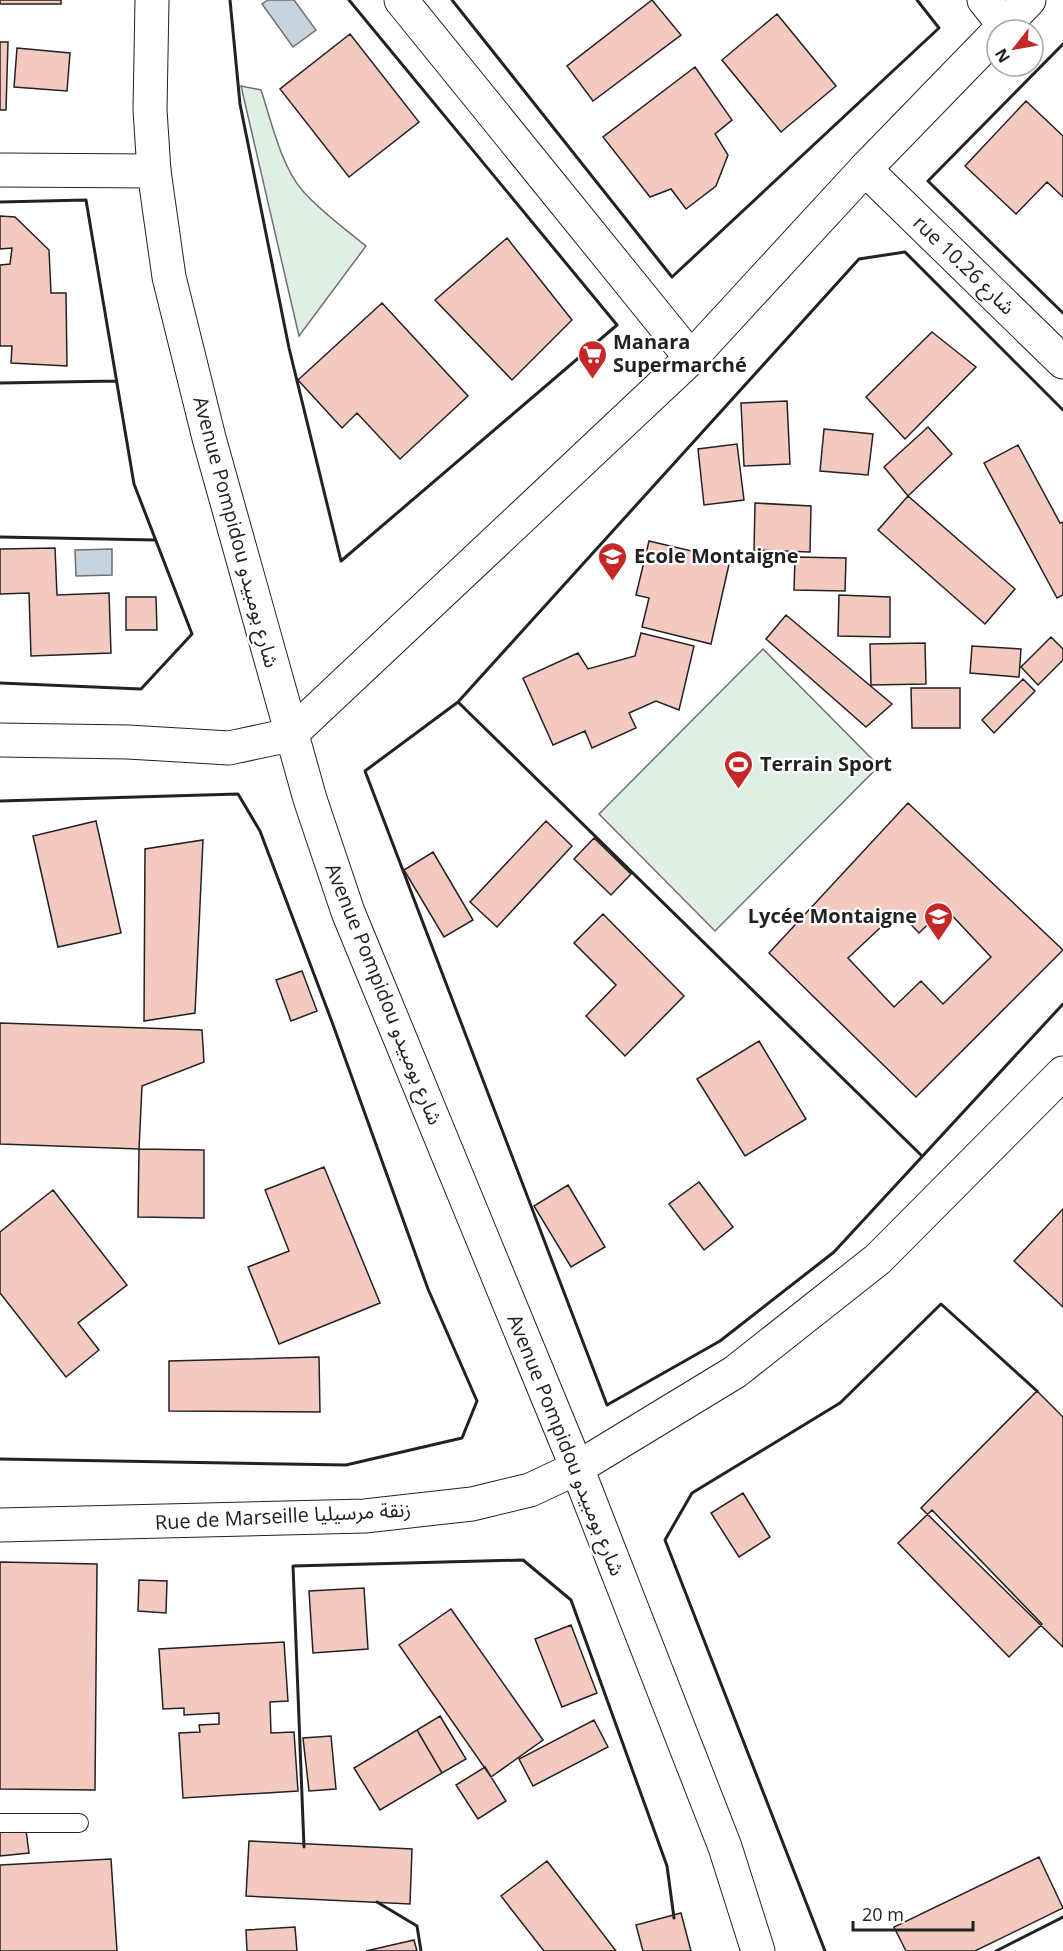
<svg xmlns="http://www.w3.org/2000/svg" width="1063" height="1951" font-family="'Open Sans','Noto Sans Arabic',sans-serif">
  <rect width="100%" height="100%" fill="#fff"/>
  <path fill="#e0efe3" stroke="#6f6f6f" stroke-width="1.5" d="M241 86 261 90C271 120 281 166 302 190 320 211 344 228 366 246L299 336Z
    M763 649 879 766 715 931 599 814Z"/>
  <path fill="#c7d3dd" stroke="#6f6f6f" stroke-width="1.5" d="M268 0H294L316 30 293 47 262 4Z
    M112 549V575L76 576 75 550Z"/>
  <path fill="#f3c9c0" stroke="#222" stroke-width="1.5" fill-rule="evenodd" d="M0 0H61V4H0Z
    M652 0 681 35 593 101 567 66Z
    M777 14 836 86 781 132 722 60Z
    M350 34 419 122 349 177 280 89Z
    M0 42H8L6 110H0Z
    M17 48 70 53 67 91 14 87Z
    M695 67 732 120 715 134 728 155 716 186 686 209 671 189 650 197 603 137Z
    M1026 101 1063 136V197L1047 182 1016 214 965 166Z
    M0 216 15 217 49 250 51 293H66L67 366 11 363 12 346H0V265L10 264 12 248 0 249Z
    M507 238 572 320 512 380 435 300Z
    M382 303 468 396 400 459 357 413 342 428 298 380Z
    M932 332 976 367 905 439 866 397Z
    M787 401 790 464 744 466 741 403Z
    M928 427 952 454 908 496 884 467Z
    M824 429 873 434 868 475 820 471Z
    M737 444 744 500 704 505 698 449Z
    M1018 445 1060 523 1063 522V595L1057 598 984 463Z
    M908 496 1015 589 985 624 878 530Z
    M755 503 811 506 810 552 754 550Z
    M649 541 730 560 711 644 642 627 649 598 636 595Z
    M55 548 57 595 109 593 111 653 31 656 29 593 0 594V549Z
    M795 557 846 558 845 591 794 590Z
    M839 595 890 597V637L838 636Z
    M126 597H156L157 630H126Z
    M786 615 892 704 866 727 766 639Z
    M641 633 694 646 679 710 656 701 629 713 636 728 592 748 585 731 553 745 523 678 578 653 588 669 635 656Z
    M1051 637 1063 649V660L1038 685 1021 667Z
    M925 643 926 684 871 685 870 644Z
    M972 646 1021 649 1019 677 970 673Z
    M1023 679 1035 691 994 733 982 720Z
    M911 688H960V728H912Z
    M908 803 1063 950 916 1097 769 953ZM945 908 991 957 943 1004 921 981 894 1007 848 958 898 911 919 933Z
    M96 821 121 933 58 947 33 836Z
    M546 821 572 846 497 927 470 902Z
    M594 838 631 874 611 895 574 859Z
    M203 840 195 1013 144 1021 145 849Z
    M433 852 473 920 444 937 404 870Z
    M603 914 684 996 625 1056 586 1016 616 985 574 943Z
    M302 971 317 1011 291 1021 276 980Z
    M0 1023 202 1030 204 1062 142 1086 139 1149 0 1144Z
    M759 1041 806 1119 745 1156 697 1079Z
    M139 1149 204 1150V1218L138 1217Z
    M324 1167 380 1303 279 1344 248 1267 289 1251 265 1190Z
    M699 1182 733 1227 704 1250 669 1204Z
    M568 1185 605 1247 571 1267 534 1206Z
    M53 1190 127 1285 78 1323 99 1350 66 1377 0 1293V1232Z
    M1063 1209V1307L1014 1261Z
    M319 1357 320 1412 169 1411V1361Z
    M1037 1391 1063 1417V1647L921 1508Z
    M743 1493 770 1537 739 1557 711 1513Z
    M932 1510 1042 1624 1009 1657 898 1543Z
    M0 1562 97 1564 95 1790 0 1789Z
    M139 1580 167 1581 166 1613 138 1611Z
    M364 1588 368 1649 313 1653 309 1591Z
    M451 1609 543 1740 491 1777 399 1645Z
    M571 1625 597 1693 562 1707 535 1639Z
    M284 1642 288 1701 270 1702 271 1733 294 1732 298 1791 183 1798 179 1733 200 1732 199 1725 219 1724V1713L184 1715V1708L163 1709 159 1649Z
    M440 1716 466 1759 442 1773 417 1730Z
    M594 1720 608 1747 533 1786 519 1759Z
    M417 1730 442 1773 380 1810 354 1768Z
    M331 1736 336 1789 309 1791 303 1738Z
    M485 1767 506 1801 478 1819 456 1785Z
    M26 1830 29 1853 0 1856V1832Z
    M249 1841 412 1849 410 1904 246 1896Z
    M1039 1857 1063 1908 975 1951H906L894 1927Z
    M111 1859 117 1951H0V1865Z
    M547 1861 616 1951H544L501 1896Z
    M681 1913 691 1951H643L636 1925Z
    M295 1927 297 1951H247L246 1930Z
    M414 1940 417 1951H366Z"/>
  <g fill="none" stroke-linecap="round" stroke-linejoin="round">
    <defs>
      <path id="lane" d="M0 1823H79"/>
      <path id="street" d="M401 0 691 358
        M984 0 1005 26
        M865 169 1063 362
        M0 170 154 171"/>
      <path id="secondary" d="M152 0 150 110 154 171 169 277 209 438 310 799 348 912 577 1468 725 1847 758 1951
        M1000 30 1029 0
        M0 740 128 742 229 748 290 735 691 358 865 169 997 33
        M0 1525 365 1516 472 1504 530 1490 577 1468 735 1372 878 1259 1063 1073"/>
    </defs>
    <use href="#lane" stroke="#222" stroke-width="20"/>
    <use href="#street" stroke="#222" stroke-width="35"/>
    <use href="#secondary" stroke="#222" stroke-width="35"/>
    <use href="#lane" stroke="#fff" stroke-width="18"/>
    <use href="#street" stroke="#fff" stroke-width="33"/>
    <use href="#secondary" stroke="#fff" stroke-width="33"/>
    <path stroke="#222" stroke-width="3" d="M230 0 240 104 289 348 341 561 617 325 349 0
      M452 0 672 277 939 28 917 0
      M1063 44 928 181 1063 313
      M0 202 86 200 134 484 192 634 141 689 0 683
      M0 383 116 381
      M0 537 155 540
      M458 702 365 771 607 1405 720 1341 834 1252 1063 1004
      M0 801 238 794 260 831 332 1022 428 1289 477 1401 462 1438 346 1465 0 1459
      M921 1155 458 702 859 259 905 252 1063 410
      M304 1847 293 1566 523 1560 571 1600 667 1866 674 1918
      M377 1902 417 1926 421 1951
      M825 1951 665 1540 692 1493 840 1403 941 1304 1037 1391
      M996 1951 1063 1917"/>
  </g>
  <defs>
    <symbol id="supermarket-pin" viewBox="-11 -11 22 30"><path d="M0 17L-7.5 6A9.5 9.5 0 1 1 7.5 6Z" fill="#c62828" stroke="#fff"/><path d="M-6-5.5h2.5l.6 2H6L4.5 2H-2.5L-4.4-4H-6ZM-1.5 3.2a1.3 1.3 0 1 0 .1 0ZM3 3.2a1.3 1.3 0 1 0 .1 0Z" fill="#fff"/></symbol>
    <symbol id="school-pin" viewBox="-11 -11 22 30"><path d="M0 17L-7.5 6A9.5 9.5 0 1 1 7.5 6Z" fill="#c62828" stroke="#fff"/><path d="M0-5L7-2L0 1L-7-2ZM-4 1L0 2.5L4 1V4Q0 6-4 4Z" fill="#fff"/></symbol>
    <symbol id="stadium-pin" viewBox="-11 -11 22 30"><path d="M0 17L-7.5 6A9.5 9.5 0 1 1 7.5 6Z" fill="#c62828" stroke="#fff"/><path d="M0-5a6.5 5 0 1 0 0 10a6.5 5 0 1 0 0-10ZM-3.5-1.8h7v3.6h-7Z" fill="#fff"/></symbol>
  </defs>
  <g fill-rule="evenodd">
    <use href="#supermarket-pin" x="576" y="338" width="33" height="45"/>
    <use href="#school-pin" x="596" y="540" width="33" height="45"/>
    <use href="#stadium-pin" x="722" y="748" width="33" height="45"/>
    <use href="#school-pin" x="922" y="900" width="33" height="45"/>
  </g>
  <g text-anchor="middle" stroke-width="4.5" stroke-linejoin="round" paint-order="stroke">
    <g font-size="20" fill="#222" stroke="#fff">
      <text transform="translate(964 265) rotate(44)" y="7">rue 10.26 شارع</text>
      <text transform="translate(236 532) rotate(75)" y="7">Avenue Pompidou شارع بومبيدو</text>
      <text transform="translate(384 994) rotate(68)" y="7">Avenue Pompidou شارع بومبيدو</text>
      <text transform="translate(566 1445) rotate(68)" y="7">Avenue Pompidou شارع بومبيدو</text>
      <text transform="translate(283 1516) rotate(-3)" y="7">Rue de Marseille زنقة مرسيليا</text>
    </g>
    <g font-size="20" font-weight="bold" fill="#222" stroke="#fff" text-anchor="start">
      <text x="613" y="349">Manara<tspan x="613" dy="23">Supermarché</tspan></text>
      <text x="634" y="563">Ecole Montaigne</text>
      <text x="760" y="771">Terrain Sport</text>
      <text x="917" y="923" text-anchor="end">Lycée Montaigne</text>
    </g>
  </g>
  <g transform="translate(1015 48) rotate(239)"><circle r="28" fill="#ffffff" stroke="#a7a7a7" stroke-width="1.5"/>
  <path d="M0-4.5L10 22L0 15L-10 22Z" fill="#c62828"/>
  <text y="-9" font-size="16" font-weight="bold" text-anchor="middle" fill="#222222">N</text>
  </g>
  <path d="M853 1921v9h120v-9" fill="none" stroke="#222222" stroke-width="3"/>
  <text x="862" y="1921" font-size="18" fill="#222222" stroke="#ffffff" stroke-width="4.5" paint-order="stroke">20 m</text>
</svg>
